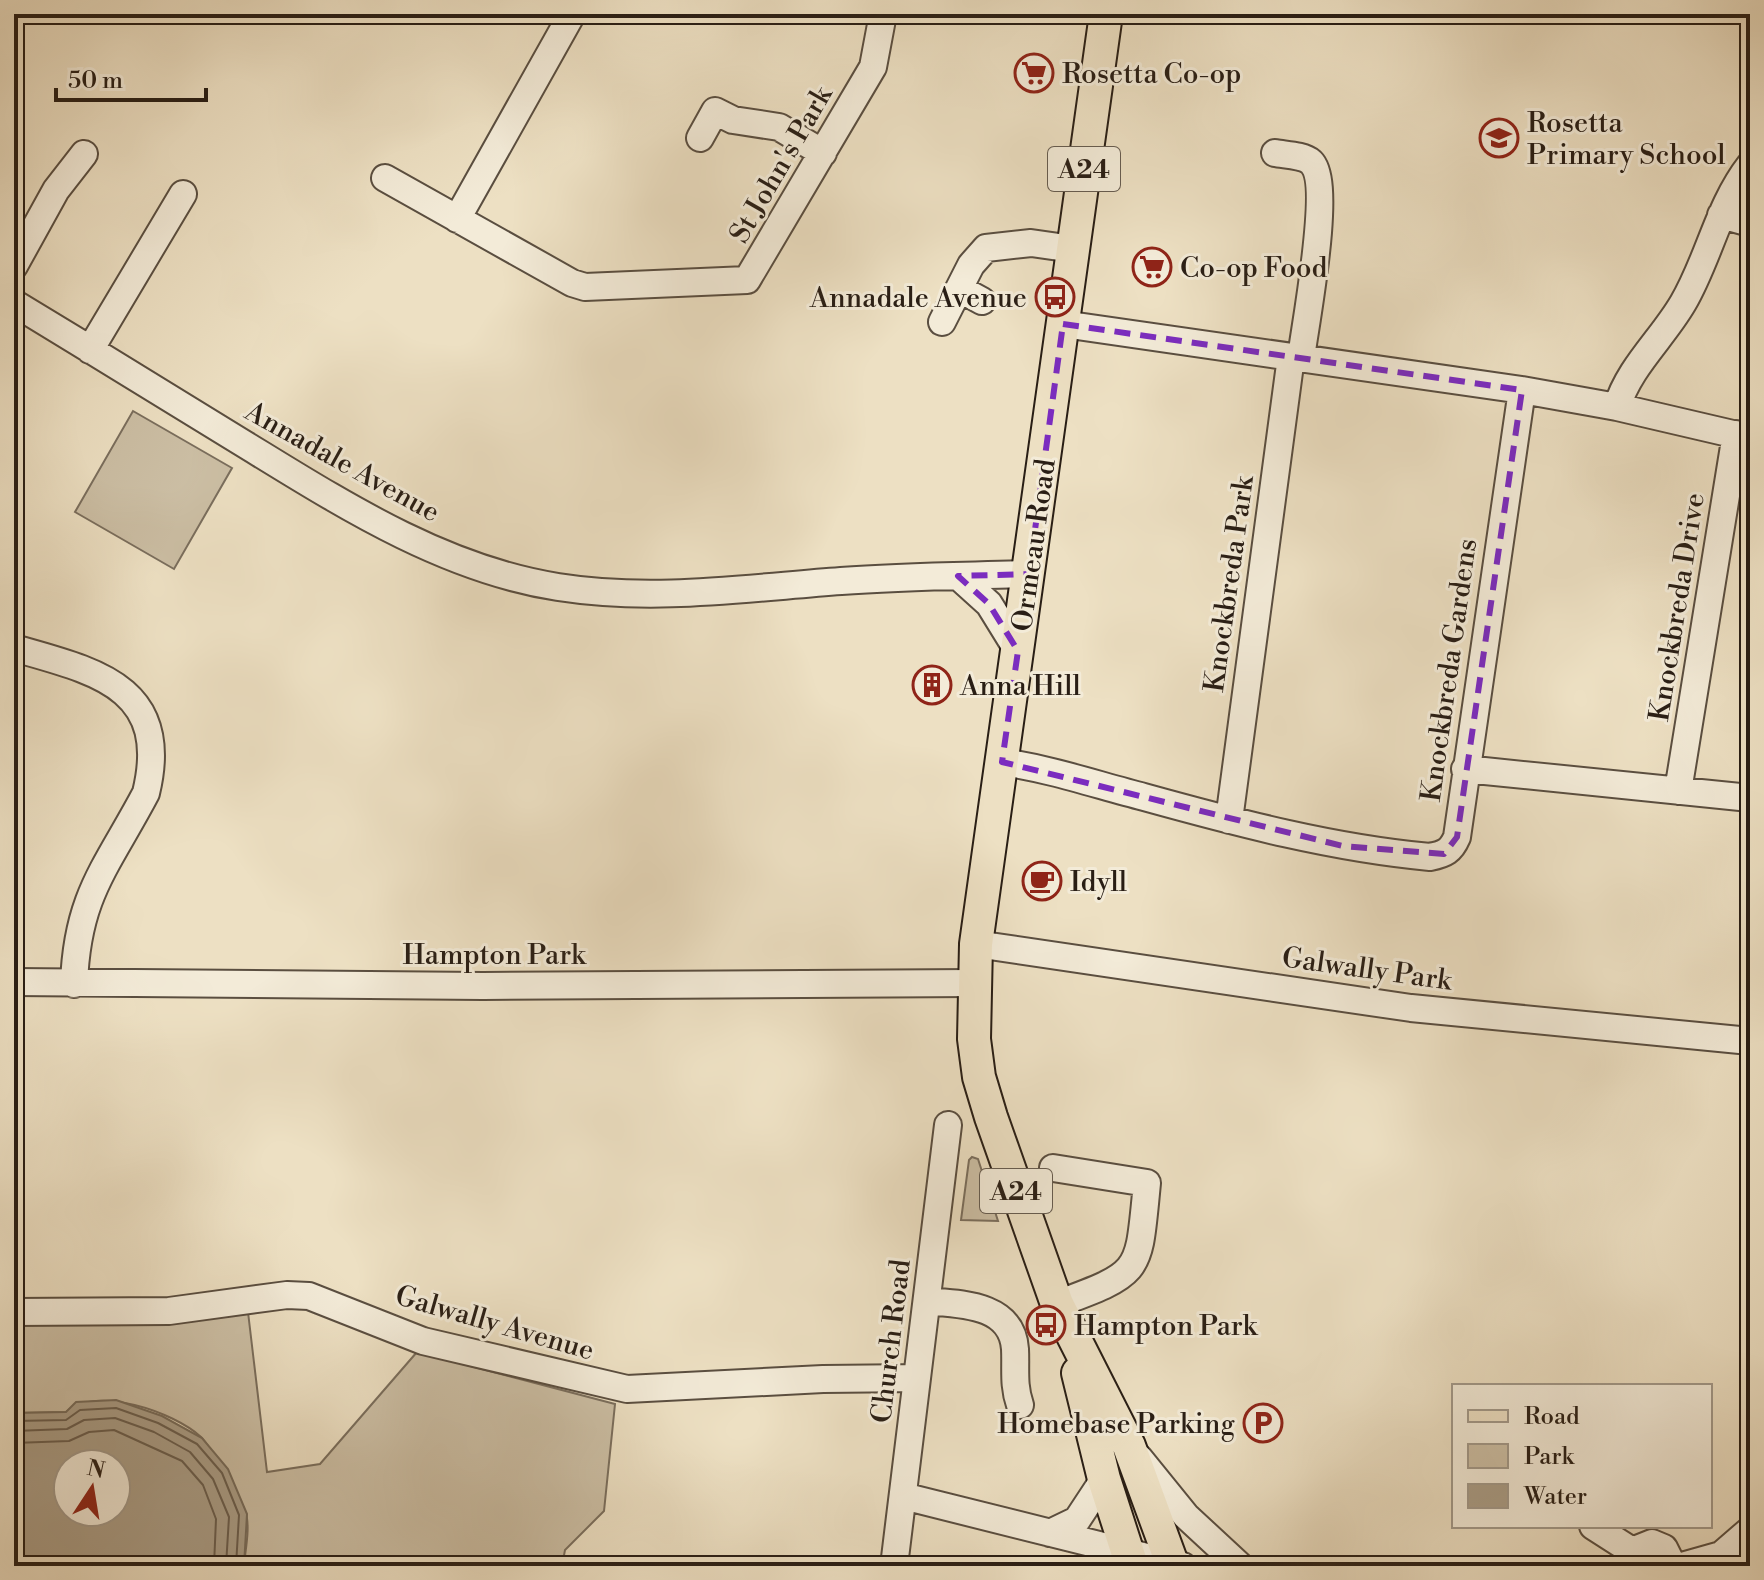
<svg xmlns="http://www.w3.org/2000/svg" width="1764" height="1580" font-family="'Libre Bodoni',serif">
  <rect width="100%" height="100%" fill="#ede0c3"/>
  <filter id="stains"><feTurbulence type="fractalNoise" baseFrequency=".0025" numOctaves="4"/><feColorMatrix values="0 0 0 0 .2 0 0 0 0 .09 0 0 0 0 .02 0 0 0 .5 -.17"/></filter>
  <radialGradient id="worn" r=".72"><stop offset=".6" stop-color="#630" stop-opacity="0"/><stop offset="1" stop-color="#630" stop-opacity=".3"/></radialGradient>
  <path fill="#ccbfa5" stroke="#7a6e5d" stroke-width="2" d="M133 411 232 468 174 569 75 512Z
    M972 1157 978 1159 998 1221 961 1220 969 1160Z
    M248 1312 267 1472 320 1464 417 1352 615 1404 604 1511 565 1550 562 1566H244C245 1551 251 1525 245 1511 240 1498 210 1446 201 1437 174 1412 96 1385 66 1412L14 1413V1325Z"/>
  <path fill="#aa9e88" stroke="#766b5a" stroke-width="2" fill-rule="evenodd" d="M116 1400 162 1416 202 1438 228 1469 247 1514 244 1566H14V1413L66 1412 76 1402ZM68 1464H116V1512H68Z"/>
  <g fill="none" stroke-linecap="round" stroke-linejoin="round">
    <path stroke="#6a5e4e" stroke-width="2" d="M14 1421 66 1420 80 1410 116 1408 158 1423 197 1444 222 1473 239 1515 236 1566
      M14 1431 67 1429 84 1420 115 1418 154 1432 190 1452 213 1479 229 1517 226 1566
      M14 1443 69 1441 89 1432 114 1430 182 1461 203 1485 216 1519 214 1566"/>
    <defs>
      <path id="minor" d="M700 138 715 111 733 120 779 127 823 153
        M1275 153C1285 155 1303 155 1311 162 1333 183 1305 325 1301 358
        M385 178 572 283 585 287 747 280 873 67 883 14
        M1721 215 1750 223
        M457 219 572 14
        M14 266 56 190 84 154
        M960 289 982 301
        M14 303C90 349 166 396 241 442 339 502 442 569 558 587 653 602 746 588 841 581 904 576 966 576 1029 574
        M942 322 971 265 986 248 1031 243 1073 249
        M1063 324 1522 390 1617 407 1750 438
        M90 350 183 194
        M1617 407C1629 367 1662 339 1683 303 1709 259 1718 206 1750 165
        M958 576 989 604 1018 651
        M14 648C94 671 172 686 146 793 107 867 77 895 74 984
        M1002 762C1051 769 1097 785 1144 797 1238 823 1332 848 1430 857 1445 854 1451 851 1457 837L1522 390
        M1465 769 1750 798
        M1678 791 1736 434
        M1229 820 1291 357
        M976 944 1411 1008 1750 1041
        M14 982 483 986 974 983
        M1053 1168 1147 1183C1138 1273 1144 1272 1057 1304
        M927 1301C961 1304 1012 1304 1015 1349 1016 1369 1013 1385 1020 1405
        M14 1312 169 1311 287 1295 309 1296 423 1341 627 1389 823 1379 917 1378
        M1139 1458 1186 1516 1240 1566
        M903 1496 1183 1566
        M1593 1526 1632 1551
        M1050 1533 1077 1520 1104 1479
        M894 1566 948 1125
        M1626 1566 1632 1551 1652 1543 1664 1548 1673 1566
        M1682 1566 1721 1555 1750 1530"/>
      <path id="major" d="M1106 14 976 944 974 1039 979 1077 991 1117 1057 1304 1129 1446 1173 1566
        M1078 1373 1104 1479 1132 1566"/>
    </defs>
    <use href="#minor" stroke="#5a4e40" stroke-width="30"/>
    <use href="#major" stroke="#291e15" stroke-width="36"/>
    <use href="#minor" stroke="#f3ebd8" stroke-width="26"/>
    <use href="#major" stroke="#ede0c3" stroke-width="32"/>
  </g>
  <path fill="none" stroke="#7b2cbf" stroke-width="6" stroke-dasharray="16 10" stroke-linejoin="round" d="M1063 324 1522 390 1457 837 1444 854 1343 846 1002 762 1018 651 989 604 958 576 1029 574Z"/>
  <defs>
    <symbol id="supermarket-ring" viewBox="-11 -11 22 22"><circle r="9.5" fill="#f3ebd8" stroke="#8f2418" stroke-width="1.5"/><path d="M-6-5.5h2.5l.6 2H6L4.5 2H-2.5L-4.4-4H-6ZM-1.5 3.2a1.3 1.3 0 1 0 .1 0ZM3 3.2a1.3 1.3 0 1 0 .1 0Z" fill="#8f2418"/></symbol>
    <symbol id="school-ring" viewBox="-11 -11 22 22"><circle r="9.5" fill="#f3ebd8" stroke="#8f2418" stroke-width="1.5"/><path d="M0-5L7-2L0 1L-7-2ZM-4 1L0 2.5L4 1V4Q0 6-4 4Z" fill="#8f2418"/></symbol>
    <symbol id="bus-ring" viewBox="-11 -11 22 22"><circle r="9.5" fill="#f3ebd8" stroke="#8f2418" stroke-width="1.5"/><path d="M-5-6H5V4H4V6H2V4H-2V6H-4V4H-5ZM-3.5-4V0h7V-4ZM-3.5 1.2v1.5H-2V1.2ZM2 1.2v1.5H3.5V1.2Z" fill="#8f2418"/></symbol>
    <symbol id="building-ring" viewBox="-11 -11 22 22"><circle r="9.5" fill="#f3ebd8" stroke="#8f2418" stroke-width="1.5"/><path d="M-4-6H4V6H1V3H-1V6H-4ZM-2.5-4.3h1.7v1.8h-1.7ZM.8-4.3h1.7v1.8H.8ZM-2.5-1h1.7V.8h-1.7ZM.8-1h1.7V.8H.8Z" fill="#8f2418"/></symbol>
    <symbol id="cafe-ring" viewBox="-11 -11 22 22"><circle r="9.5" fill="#f3ebd8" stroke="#8f2418" stroke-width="1.5"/><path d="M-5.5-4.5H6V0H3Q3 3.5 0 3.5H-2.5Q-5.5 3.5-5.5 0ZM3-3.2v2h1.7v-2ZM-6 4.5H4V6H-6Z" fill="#8f2418"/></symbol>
    <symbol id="parking-ring" viewBox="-11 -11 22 22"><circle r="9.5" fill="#f3ebd8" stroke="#8f2418" stroke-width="1.5"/><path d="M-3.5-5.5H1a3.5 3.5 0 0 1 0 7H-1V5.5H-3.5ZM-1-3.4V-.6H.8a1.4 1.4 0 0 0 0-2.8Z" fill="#8f2418"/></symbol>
  </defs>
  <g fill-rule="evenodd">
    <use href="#supermarket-ring" x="1012" y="51" width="44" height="44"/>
    <use href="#school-ring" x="1477" y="116" width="44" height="44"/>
    <use href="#supermarket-ring" x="1130" y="245" width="44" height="44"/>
    <use href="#bus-ring" x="1033" y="275" width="44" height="44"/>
    <use href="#building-ring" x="910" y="663" width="44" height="44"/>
    <use href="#cafe-ring" x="1020" y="859" width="44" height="44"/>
    <use href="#bus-ring" x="1024" y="1303" width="44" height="44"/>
    <use href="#parking-ring" x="1241" y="1401" width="44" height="44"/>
  </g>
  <g text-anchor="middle" stroke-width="6" stroke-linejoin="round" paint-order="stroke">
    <g fill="#f3ebd8" stroke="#665c50" stroke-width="2">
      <rect x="1048" y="147" width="72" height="44" rx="6"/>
      <rect x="980" y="1169" width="72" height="44" rx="6"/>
    </g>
    <g font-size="26" font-weight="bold" fill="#291e15">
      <text x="1084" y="178">A24</text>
      <text x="1016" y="1200">A24</text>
    </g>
    <g font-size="28" fill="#291e15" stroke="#f3ebd8" text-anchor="start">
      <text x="1062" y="83">Rosetta Co-op</text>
      <text x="1527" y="132">Rosetta<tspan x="1527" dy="32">Primary School</tspan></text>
      <text x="1180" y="277">Co-op Food</text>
      <text x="1027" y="307" text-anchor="end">Annadale Avenue</text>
      <text x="960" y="695">Anna Hill</text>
      <text x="1070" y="891">Idyll</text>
      <text x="1074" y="1335">Hampton Park</text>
      <text x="1235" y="1433" text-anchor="end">Homebase Parking</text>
    </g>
    <g font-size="28" fill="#291e15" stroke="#f3ebd8">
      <text transform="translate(780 164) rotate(-60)" y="10">St John's Park</text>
      <text transform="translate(343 461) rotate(29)" y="10">Annadale Avenue</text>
      <text transform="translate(1033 545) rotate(-82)" y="10">Ormeau Road</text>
      <text transform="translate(1228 584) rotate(-82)" y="10">Knockbreda Park</text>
      <text transform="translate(1676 607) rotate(-81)" y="10">Knockbreda Drive</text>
      <text transform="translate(1448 670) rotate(-82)" y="10">Knockbreda Gardens</text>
      <text x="494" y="964">Hampton Park</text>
      <text transform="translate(1367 968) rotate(8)" y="10">Galwally Park</text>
      <text transform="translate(495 1322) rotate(16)" y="10">Galwally Avenue</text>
      <text transform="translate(890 1341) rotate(-83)" y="10">Church Road</text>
    </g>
  </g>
  <rect width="1764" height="1580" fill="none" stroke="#ede0c3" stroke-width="48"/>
  <rect x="16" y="16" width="1732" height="1548" fill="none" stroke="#291e15" stroke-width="4"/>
  <rect x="24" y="24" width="1716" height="1532" fill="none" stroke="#291e15" stroke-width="2"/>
  <rect x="1452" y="1384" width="260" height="144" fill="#f3ebd8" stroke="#a2998a" stroke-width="2"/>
  <rect x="1468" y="1410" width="40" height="12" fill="#ede0c3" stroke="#a2998a" stroke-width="2"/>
  <text x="1524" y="1424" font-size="24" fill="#291e15">Road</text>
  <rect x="1468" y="1444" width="40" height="24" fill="#ccbfa5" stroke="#a2998a" stroke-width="2"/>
  <text x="1524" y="1464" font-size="24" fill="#291e15">Park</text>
  <rect x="1468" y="1484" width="40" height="24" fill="#aa9e88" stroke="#a2998a" stroke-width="2"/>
  <text x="1524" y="1504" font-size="24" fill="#291e15">Water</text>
  <g transform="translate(92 1488) rotate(12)"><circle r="38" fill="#f3ebd8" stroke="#a2998a" stroke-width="2"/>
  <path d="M0-6L14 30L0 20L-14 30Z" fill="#8f2418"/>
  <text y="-12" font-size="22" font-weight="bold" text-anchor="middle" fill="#291e15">N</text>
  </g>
  <path d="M56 88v12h150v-12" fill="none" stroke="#291e15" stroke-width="4"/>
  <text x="68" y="88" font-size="24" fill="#291e15" stroke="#f3ebd8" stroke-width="6" paint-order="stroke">50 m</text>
  <rect width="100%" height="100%" filter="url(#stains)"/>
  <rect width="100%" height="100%" fill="url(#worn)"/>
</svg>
